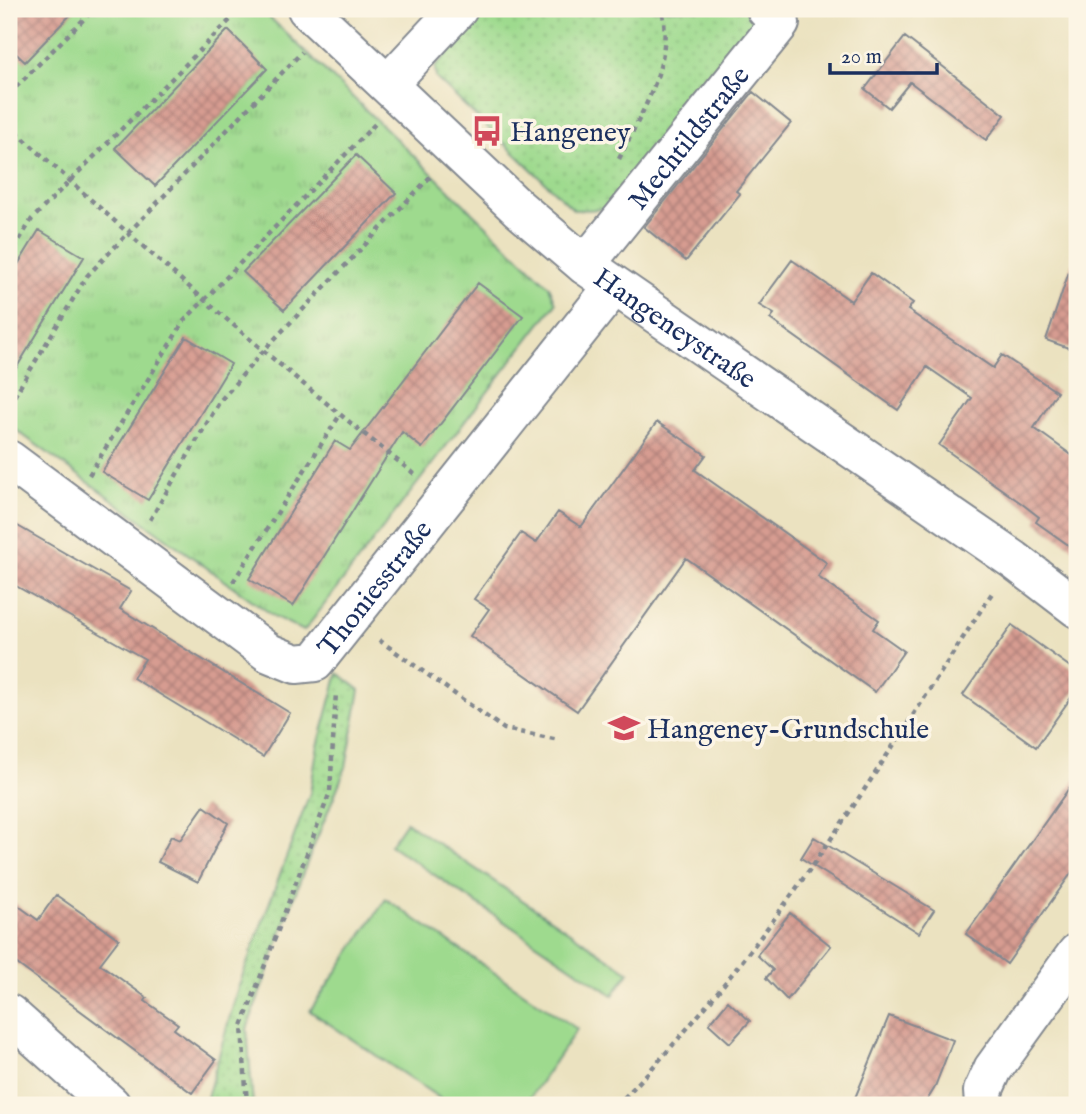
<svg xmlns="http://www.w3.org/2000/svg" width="1086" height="1114" font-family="'IM FELL English',serif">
  <defs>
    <pattern id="grass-tufts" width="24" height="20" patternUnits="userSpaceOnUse" patternTransform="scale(1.75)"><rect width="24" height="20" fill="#9eda8e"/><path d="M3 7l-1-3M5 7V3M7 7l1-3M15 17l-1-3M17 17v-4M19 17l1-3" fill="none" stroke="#88bb7d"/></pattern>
    <pattern id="park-dots" width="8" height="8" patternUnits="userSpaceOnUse" patternTransform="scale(1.75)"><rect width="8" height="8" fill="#9eda8e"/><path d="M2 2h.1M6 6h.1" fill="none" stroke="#88bb7d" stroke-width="1.8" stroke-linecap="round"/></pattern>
    <pattern id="building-cross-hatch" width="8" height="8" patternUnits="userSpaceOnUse" patternTransform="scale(1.75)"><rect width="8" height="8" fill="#d79c91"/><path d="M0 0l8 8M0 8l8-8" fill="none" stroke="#ae807a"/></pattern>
  </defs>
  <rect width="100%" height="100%" fill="#fcf5e5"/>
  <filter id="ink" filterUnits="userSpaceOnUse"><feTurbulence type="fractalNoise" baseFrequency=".0143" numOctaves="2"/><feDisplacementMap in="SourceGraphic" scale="14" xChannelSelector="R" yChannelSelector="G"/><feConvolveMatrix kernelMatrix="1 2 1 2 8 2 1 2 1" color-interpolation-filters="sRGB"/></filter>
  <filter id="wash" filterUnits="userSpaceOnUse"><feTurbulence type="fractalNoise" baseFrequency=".00686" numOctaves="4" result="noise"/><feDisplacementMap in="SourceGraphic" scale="28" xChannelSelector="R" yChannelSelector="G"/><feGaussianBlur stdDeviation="1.57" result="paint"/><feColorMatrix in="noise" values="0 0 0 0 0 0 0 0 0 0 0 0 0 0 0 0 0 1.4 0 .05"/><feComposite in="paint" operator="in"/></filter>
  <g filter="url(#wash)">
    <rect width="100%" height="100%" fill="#ebe2c0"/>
    <path fill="url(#grass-tufts)" stroke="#5c8476" stroke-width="2" d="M9 9H261L549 286 556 303 304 631 275 617 9 425Z"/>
    <path fill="url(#park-dots)" stroke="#5c8476" stroke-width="2" d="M487 9H752L758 15 754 38 615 209 574 210 436 78 435 67Z
      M338 673 360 690 346 767 302 875 247 1029 253 1105H205L238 988 310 793 317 750Z"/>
    <path fill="#9eda8e" stroke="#5c8476" stroke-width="2" d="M406 822 629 972 613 995 390 845Z
      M386 899 577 1029 525 1105H450L310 1011Z"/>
    <g id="blocks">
      <path fill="url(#building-cross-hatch)" d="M9 9H76L25 62 9 47Z
        M228 30 267 69 155 186 115 148Z
        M905 37 1005 115 986 140 910 82 889 108 865 89Z
        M753 92 791 123 736 191 740 194 686 261 644 227Z
        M356 155 396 193 284 310 243 272Z
        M39 230 84 257 9 380V279Z
        M792 260 851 301 871 273 913 303 908 310 993 368 1002 355 1057 392 1034 428 1077 459V551L1036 522 1039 517 1021 503 939 445 972 398 927 367 898 410 770 319 774 314 759 305Z
        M1072 263H1077V351L1046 340Z
        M478 283 523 316 422 448 402 432 293 606 249 579 335 441 350 450Z
        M186 337 231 364 148 500 102 472Z
        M657 422 706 455 695 470 827 563 818 577 879 620 873 629 904 651 875 692 686 558 577 711 470 636 489 609 474 599 521 533 536 543 558 512 581 527Z
        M9 521 131 591 120 609 290 713 263 757 133 678 145 659 9 582Z
        M1012 625 1077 672V689L1036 747 963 695Z
        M1077 777V865L1007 964 966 934Z
        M204 806 228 823 198 882 158 862 171 836 180 840Z
        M814 837 934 910 919 933 801 858Z
        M56 895 119 939 100 964 147 998 145 1001 178 1024 174 1029 216 1060 192 1093 9 958V899L38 920Z
        M790 913 831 946 787 1000 766 978 773 970 757 955Z
        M728 1001 750 1021 730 1043 709 1024Z
        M889 1016 953 1040 934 1089 924 1105H852Z"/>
    </g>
  </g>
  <g filter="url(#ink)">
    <use href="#blocks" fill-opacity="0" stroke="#83888f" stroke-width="2"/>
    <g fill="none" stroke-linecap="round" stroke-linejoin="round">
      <defs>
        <g id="minor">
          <path id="s1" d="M307 9 518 208 585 265 1014 560 1077 608"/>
          <path d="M388 84 458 9"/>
          <path id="s2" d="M585 265 780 23 766 9"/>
          <path id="s3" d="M9 460 269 653 296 664 315 662 614 286"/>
          <path d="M9 1014 111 1105"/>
          <path d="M984 1105 983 1091 993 1069 1077 953"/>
        </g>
      </defs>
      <use href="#minor" stroke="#83888f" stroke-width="42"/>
      <path stroke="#83888f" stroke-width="4.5" stroke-dasharray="5 5" stroke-linecap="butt" d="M9 94 94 9
        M9 125C140 246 276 365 417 476
        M619 159C642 111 674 64 662 9
        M9 257 32 219 241 9
        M9 405 87 276 302 52
        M89 475 184 321 376 123
        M150 520 220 401 265 349 431 176
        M233 582 340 415
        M379 640 504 729 559 740
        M247 1105 242 1026 330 792 336 692
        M617 1105C767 953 878 768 994 590"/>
      <use href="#minor" stroke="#fff" stroke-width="38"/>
    </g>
  </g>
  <defs>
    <symbol id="bus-bare" viewBox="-9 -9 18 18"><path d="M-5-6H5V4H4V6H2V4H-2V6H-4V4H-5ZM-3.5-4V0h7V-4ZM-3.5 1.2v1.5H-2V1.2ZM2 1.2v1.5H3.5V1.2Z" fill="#d1495b" stroke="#fcf5e5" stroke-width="2.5" paint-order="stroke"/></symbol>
    <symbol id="school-bare" viewBox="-9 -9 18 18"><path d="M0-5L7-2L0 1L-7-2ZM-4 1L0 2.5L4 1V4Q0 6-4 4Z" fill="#d1495b" stroke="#fcf5e5" stroke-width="2.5" paint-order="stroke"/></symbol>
  </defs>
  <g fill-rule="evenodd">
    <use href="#bus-bare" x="465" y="109" width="44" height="44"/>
    <use href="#school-bare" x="602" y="706" width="44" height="44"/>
  </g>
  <g text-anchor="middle" stroke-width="7" stroke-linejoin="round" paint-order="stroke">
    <g font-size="28" fill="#1b2f5e" stroke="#fcf5e5" text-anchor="start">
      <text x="510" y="141">Hangeney</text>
      <text x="647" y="738">Hangeney-Grundschule</text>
    </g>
    <g font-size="28" fill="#1b2f5e" stroke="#fcf5e5">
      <text dy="10" stroke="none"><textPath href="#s2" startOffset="164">Mechtildstraße</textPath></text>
      <text dy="10" stroke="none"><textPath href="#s1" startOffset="488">Hangeneystraße</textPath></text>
      <text dy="10" stroke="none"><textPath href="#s3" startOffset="467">Thoniesstraße</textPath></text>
    </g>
  </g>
  <rect width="1086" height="1114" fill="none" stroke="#fcf5e5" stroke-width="35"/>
  <path d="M830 63v10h107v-10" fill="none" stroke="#1b2f5e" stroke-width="3.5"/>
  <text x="841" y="63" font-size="21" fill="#1b2f5e" stroke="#fcf5e5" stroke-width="5" paint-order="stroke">20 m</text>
</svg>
